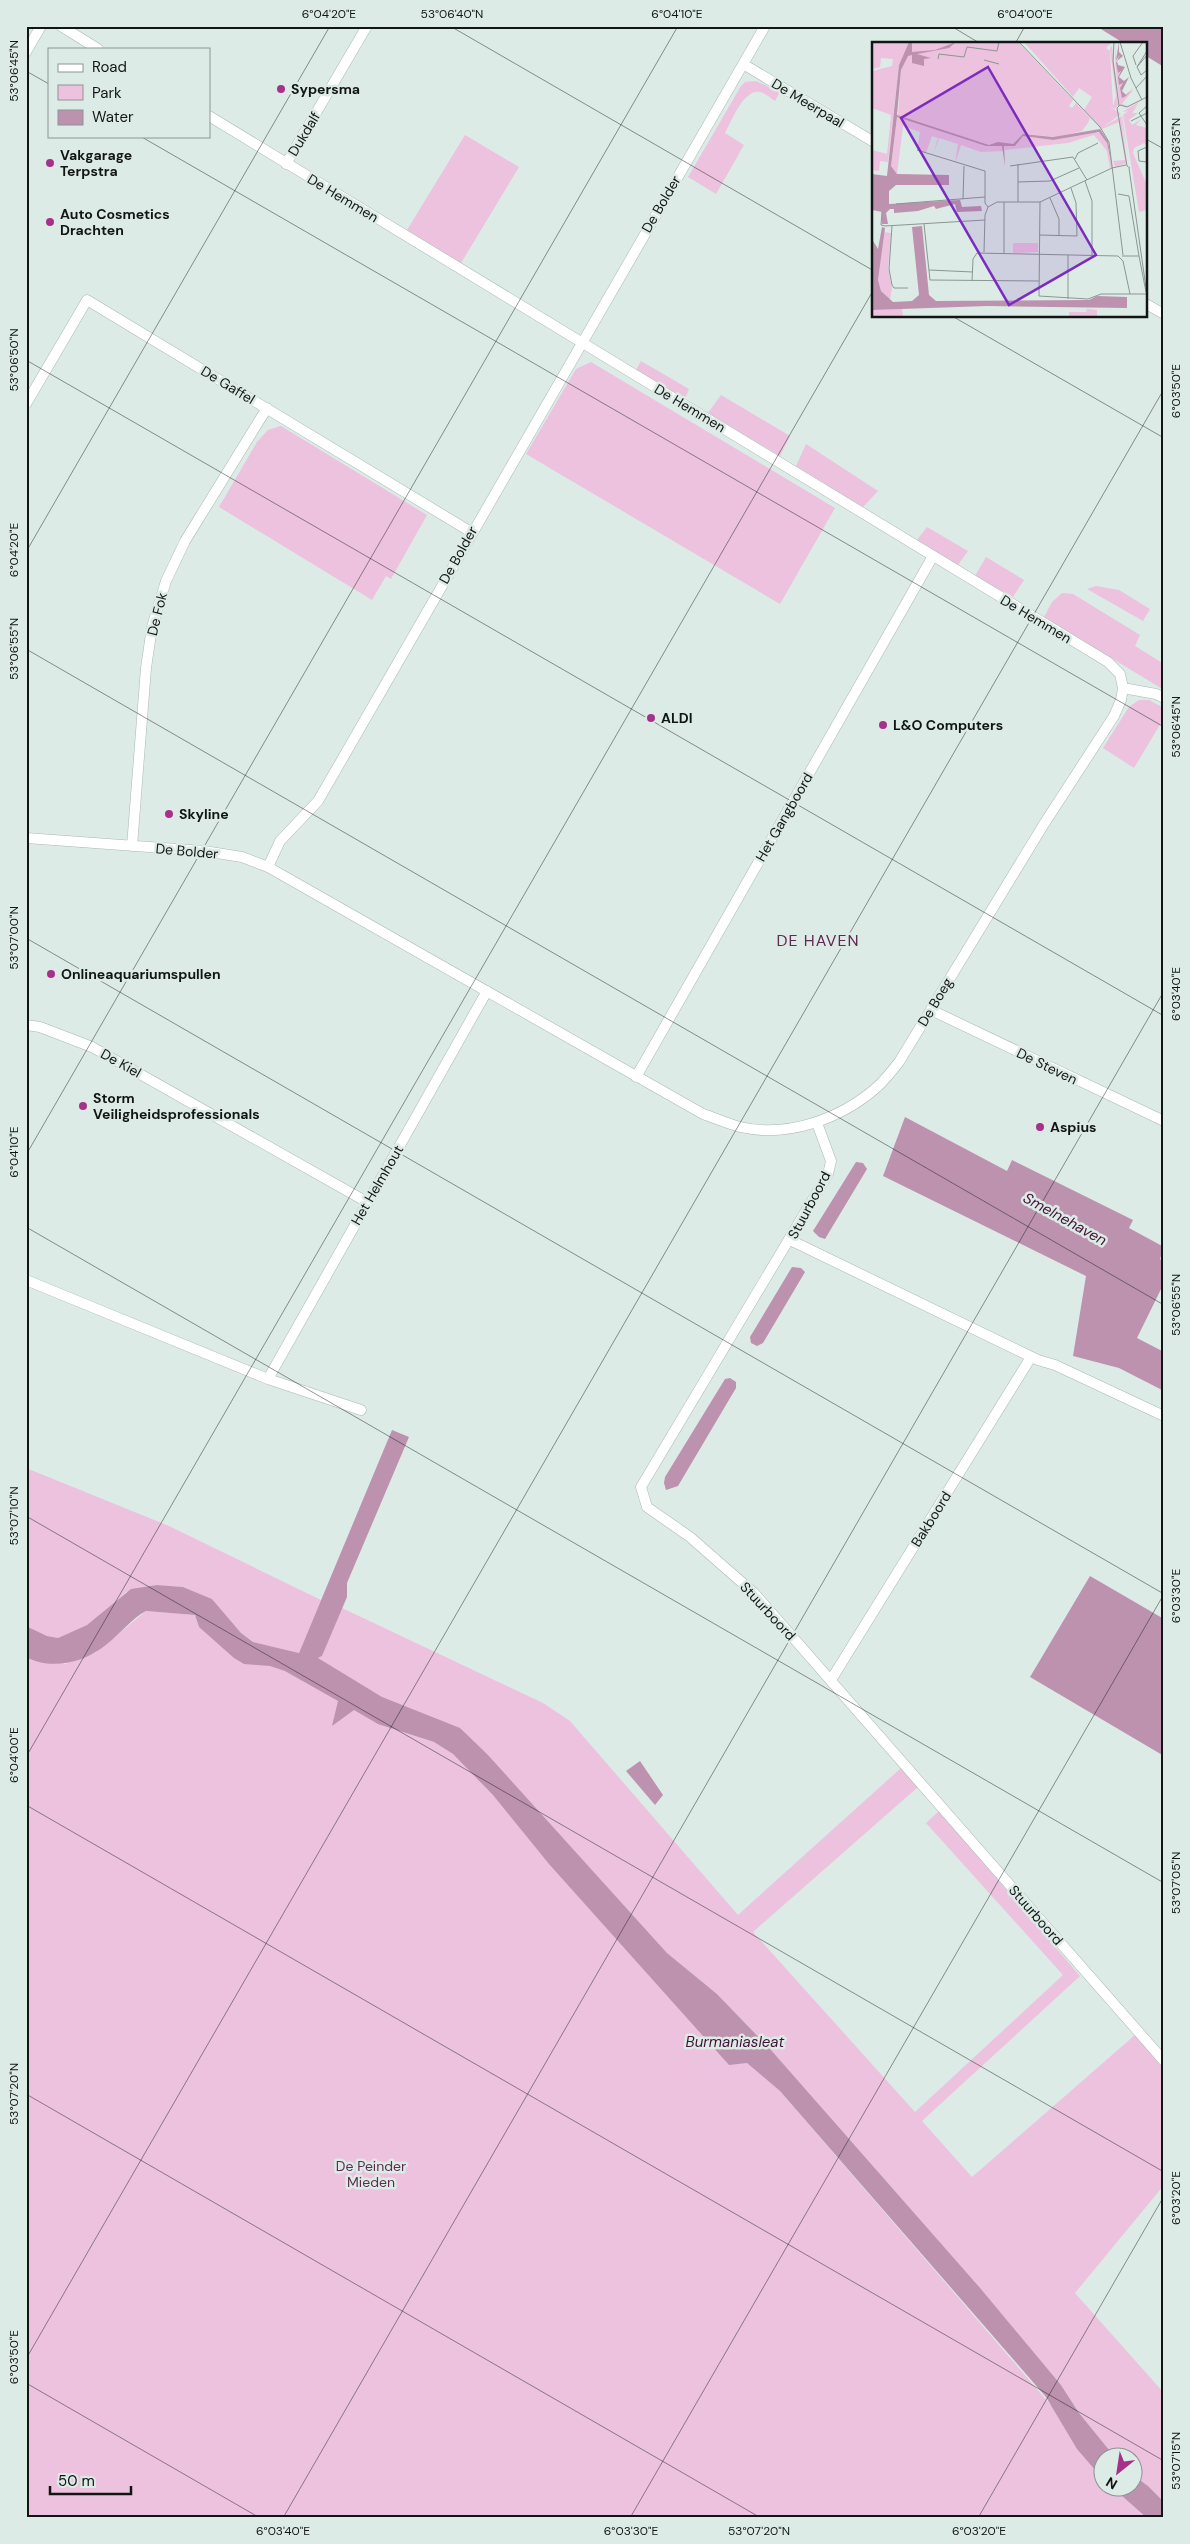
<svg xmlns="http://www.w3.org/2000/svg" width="1190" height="2544" font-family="'DM Sans',sans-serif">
  <rect width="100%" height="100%" fill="#ddebe6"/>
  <path fill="#ecc2de" d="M756 81 780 92 775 101C770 98 765 93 760 92 744 88 731 122 725 133L744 145 716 194 688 177 741 86 745 82Z
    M465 135 519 167 461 263 407 230Z
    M641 361 689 389 685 399 636 370Z
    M591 362 835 508 780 604 526 454 576 369Z
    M721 395 790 436 780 456 708 413Z
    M281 426 427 515 391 579 386 576 372 600 219 507 257 442 268 430Z
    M806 444 878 491 863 507 796 466Z
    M927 527 968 551 958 565 917 540Z
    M986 557 1024 580 1013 597 975 576Z
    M1096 586 1119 590 1150 609 1143 621 1087 589Z
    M1062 593 1073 594 1140 635 1135 646 1164 664V690L1044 617 1052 602Z
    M1139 700H1149L1164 708V718L1134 768 1103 748 1129 707Z
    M26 1468 169 1526 321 1600 299 1653 253 1642 241 1633 212 1599 183 1587 157 1585 126 1592 105 1612 87 1625 58 1638 47 1636 26 1626Z
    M342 1608 543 1703 570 1721 738 1915 901 1768 918 1787 753 1932 915 2112 1063 1975 926 1823 939 1811 1080 1976 922 2121 972 2177 1135 2035 1164 2069V2185L1075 2293 1164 2393V2502L1148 2486 1133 2475 1132 2456H1114L1079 2413 1061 2385 981 2289 771 2050 717 1994 667 1953 488 1755C457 1729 419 1716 383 1698 361 1686 339 1671 318 1658L322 1656Z
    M146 1611 195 1615 199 1627 223 1647 266 1659 403 1732 434 1742 453 1754 464 1765 478 1772 734 2064 747 2063 780 2091 1049 2403 1102 2461V2486L1126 2487 1155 2518H26V1657L65 1664 95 1653Z"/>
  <path fill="#bc92ae" d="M1096 26H1164V67L1146 56V44H1125Z
    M905 1117 1007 1171 1012 1160 1133 1220 1129 1228 1164 1247 1160 1259 1164 1262V1283L1137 1338 1164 1352V1391L1119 1368 1073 1356 1086 1276 883 1176Z
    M856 1162 863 1163 867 1169 825 1239 819 1237 813 1231Z
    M792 1267 801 1268 805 1272 763 1343 757 1346 751 1343 750 1337Z
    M730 1378 736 1382V1388L678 1486 666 1490 664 1483 665 1477 725 1379Z
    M392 1430 409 1437 347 1583V1597L322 1656 318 1658 382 1697 460 1728 488 1755 667 1953 717 1994 771 2050 981 2289 1061 2385 1079 2413 1114 2456H1102V2478L1077 2449 1046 2397 780 2091 747 2063 729 2065 549 1864 493 1795 453 1754 434 1742 378 1724 354 1710 332 1726 338 1701 285 1671 270 1666 244 1664 234 1658 199 1627 195 1615 146 1611C132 1618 120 1634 107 1644 86 1662 52 1671 26 1657V1626L47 1636 58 1638 87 1625 131 1589 157 1585 183 1587 212 1599 241 1633 253 1642 299 1653Z
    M1090 1576 1164 1619V1756L1030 1677Z
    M640 1761 663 1795 655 1805 626 1771Z
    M1133 2475 1148 2486 1164 2502V2518H1147L1112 2487 1132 2486Z"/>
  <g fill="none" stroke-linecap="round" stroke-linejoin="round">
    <defs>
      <path id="minor" d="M61 26 98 49
        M26 52 41 26
        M743 64 874 142
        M209 116 1108 662 1120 674 1123 688 1156 694 1164 698
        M286 164 367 26
        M1146 304 1164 314
        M26 404 87 300 471 532
        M26 838 204 851 242 857 268 867 280 841 318 801 765 26
        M132 846 146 668 152 627 166 581 185 541 267 408
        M268 867 703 1114C715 1118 728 1124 740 1127 788 1138 840 1119 876 1088 884 1081 892 1071 899 1062L1044 824 1114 716 1121 700 1123 688
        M931 1010 1164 1121
        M26 1025 40 1027 92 1047 367 1202
        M636 1077 933 556
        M817 1123 831 1161 828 1174 641 1487 647 1507 690 1537 754 1593 1164 2061
        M790 1240 1038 1360 1055 1365 1164 1416
        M26 1280 268 1379 361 1410
        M268 1379 487 991
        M831 1680 1031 1357"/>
    </defs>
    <use href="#minor" stroke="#aab8b3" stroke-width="11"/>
    <use href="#minor" stroke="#fff" stroke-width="10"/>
  </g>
  <path fill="none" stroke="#111614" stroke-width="1" stroke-opacity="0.45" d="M450 26 874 271M951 26 981 44M1015 44 1025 26M26 71 49 84M140 136 1164 727M1146 139 1164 149M952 316 1164 438M26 360 1164 1016M26 552 330 26M26 649 1164 1305M26 938 1164 1594M26 1155 678 26M26 1227 1164 1883M26 1516 1164 2172M26 1757 874 289M26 1805 1164 2461M26 2094 761 2518M26 2359 1164 389M26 2383 260 2518M283 2518 1164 991M630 2518 1164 1594M978 2518 1164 2196"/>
  <g fill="#a6318a" stroke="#ddebe6" stroke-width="2">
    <circle cx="281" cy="89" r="5"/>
    <circle cx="50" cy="163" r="5"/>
    <circle cx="50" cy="222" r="5"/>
    <circle cx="651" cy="718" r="5"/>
    <circle cx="883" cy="725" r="5"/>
    <circle cx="169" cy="814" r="5"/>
    <circle cx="51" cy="974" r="5"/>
    <circle cx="83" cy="1106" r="5"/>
    <circle cx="1040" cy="1127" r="5"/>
  </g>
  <g text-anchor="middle" stroke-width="5" stroke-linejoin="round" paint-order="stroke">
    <g font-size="14" font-weight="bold" fill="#111614" stroke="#ddebe6" text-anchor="start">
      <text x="291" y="94">Sypersma</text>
      <text x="60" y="160">Vakgarage<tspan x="60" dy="16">Terpstra</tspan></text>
      <text x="60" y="219">Auto Cosmetics<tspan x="60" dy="16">Drachten</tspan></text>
      <text x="661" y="723">ALDI</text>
      <text x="893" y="730">L&amp;O Computers</text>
      <text x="179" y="819">Skyline</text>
      <text x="61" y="979">Onlineaquariumspullen</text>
      <text x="93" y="1103">Storm<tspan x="93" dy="16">Veiligheidsprofessionals</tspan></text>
      <text x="1050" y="1132">Aspius</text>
    </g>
    <g font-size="14" fill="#111614" stroke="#ddebe6">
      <text transform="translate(808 103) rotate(31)" y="5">De Meerpaal</text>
      <text transform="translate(304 134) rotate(-59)" y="5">Dukdalf</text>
      <text transform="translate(343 198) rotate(31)" y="5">De Hemmen</text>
      <text transform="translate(661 204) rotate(-60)" y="5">De Bolder</text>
      <text transform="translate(228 385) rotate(31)" y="5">De Gaffel</text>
      <text transform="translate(690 408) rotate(31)" y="5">De Hemmen</text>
      <text transform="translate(458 555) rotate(-61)" y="5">De Bolder</text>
      <text transform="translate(157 614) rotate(-76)" y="5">De Fok</text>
      <text transform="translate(1036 619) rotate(31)" y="5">De Hemmen</text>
      <text transform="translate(784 817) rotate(-60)" y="5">Het Gangboord</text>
      <text transform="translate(187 851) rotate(5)" y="5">De Bolder</text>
      <text transform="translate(935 1002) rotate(-59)" y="5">De Boeg</text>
      <text transform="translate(121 1063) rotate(29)" y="5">De Kiel</text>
      <text transform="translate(1047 1066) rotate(26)" y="5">De Steven</text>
      <text transform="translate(377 1185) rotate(-60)" y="5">Het Helmhout</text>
      <text transform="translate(809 1205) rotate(-62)" y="5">Stuurboord</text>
      <text transform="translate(931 1519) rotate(-58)" y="5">Bakboord</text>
      <text transform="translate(768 1611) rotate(47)" y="5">Stuurboord</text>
      <text transform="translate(1036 1915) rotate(49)" y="5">Stuurboord</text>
    </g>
    <g font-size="14" fill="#602b51" stroke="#ddebe6">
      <text x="371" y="2171">De Peinder<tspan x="371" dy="16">Mieden</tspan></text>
    </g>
    <g font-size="15" font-style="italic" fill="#451138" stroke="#ddebe6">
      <text transform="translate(1065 1219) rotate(29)" y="5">Smelnehaven</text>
      <text x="735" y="2047">Burmaniasleat</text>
    </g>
    <g font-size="16" letter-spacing="1" fill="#612852" stroke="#ddebe6">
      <text x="818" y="946">DE HAVEN</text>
    </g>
  </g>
  <g transform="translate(872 42)">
    <rect width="275" height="275" fill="#ddebe6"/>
    <path d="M0 0H37L27 23 16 120 8 119 7 129 0 128V108L15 112 19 73 0 66V29L20 24 21 17 9 16 8 25 1 27ZM40 0H146L201 58 197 64 200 66 204 61 218 76 216 81 210 89 185 95 151 92 141 102 118 103 26 75 29 28ZM152 0H240L234 6 238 9 241 64 244 54 238 7 240 3 246 63 243 67 237 64 249 72 231 85 250 74 257 120 249 75 255 121 243 125 241 119 253 118 247 80 230 87 212 68 220 55 207 46 201 55ZM242 0V20L247 59 243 17 244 0V16L248 13 244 20 246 31 250 29 246 35 247 43 251 41 248 46 250 55 262 47 250 62 256 64 269 57 255 65 247 63 241 21ZM267 60 260 68 267 61 260 71H266L257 78 260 83 269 77 264 83 275 86V104L272 101 262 106 261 111 275 143V168L267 170 251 73 256 69 250 70ZM25 75 114 104H130L131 109 109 110 89 103 83 121 86 102 67 96 61 113 66 96 60 94 54 111 45 108 48 90 31 84 25 132 19 124ZM214 90 229 91 235 101 241 125 238 126 235 109 222 93 196 101 133 108 132 104H143L151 94 181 98ZM12 190 19 191 16 226 20 246 18 258 9 249 6 238ZM141 201H166V210L141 211ZM30 267 31 275H0V268ZM215 267 225 268V275H197V270H214Z" fill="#ecc2de"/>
    <path d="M37 0H40V10L63 8 84 0 77 6 45 12 59 16 52 17V24L40 21V13L36 14 29 28 25 73 117 103 126 100 141 102 151 92 181 95 228 87 236 99 240 124 235 101 227 90 181 98 151 94 143 104H132L133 124 130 104H114L25 75 19 124 25 132 77 133V143H24L17 149V162L88 158 90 165 109 164 110 169 85 170 83 162 64 167 62 164 46 169 22 171V167H18L14 171 16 182H32H10V170L0 168V132L15 134 27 23ZM247 0V10L251 14 245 19 246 23 253 25 247 35 252 39 257 35 250 49 254 53 261 46 254 54 250 56 248 46 251 41 247 43 246 35 249 29 246 31 244 21 248 13 244 18ZM50 184 57 253 64 259 217 258 225 254 255 255V266L115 264 0 268V197L6 207 10 185 13 186 6 238 9 249 21 260 40 259 47 253 40 185Z" fill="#bc92ae"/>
    <path fill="none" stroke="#8b9692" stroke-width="1" d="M147 0 228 85 237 100 251 213M242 0 241 19 247 64M248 0 259 36 270 58M66 17 67 12 92 15 95 5 125 9 127 0M112 18 127 22M264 23 261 14 271 0M265 25 275 9M265 25 269 33 275 28M265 25 275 13M264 46 275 34M275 64 267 71 275 83M255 65 248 63 245 66 255 124 258 126M255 65 275 55M259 79 275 71M275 105 266 109 267 119 275 120M45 108 113 129V161L116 165M203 117 206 111 226 101M146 122V160M254 123 240 126 168 160 167 254 216 257 229 252H274M138 124 201 115 215 138M257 126 275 253M213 139 220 159V213M146 140 178 139 207 126M246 152 257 154 267 214M178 156 187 177V194M91 157 92 124M132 160V211M24 162 113 155M10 170 9 183 13 184 113 178M52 182 58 238 167 239M20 184 17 227 20 243 22 246H36M167 193 205 194 204 161 199 146M112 210 113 173 116 165 125 160H168M250 214H267L274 250M57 228 101 230M100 239 101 217 105 211 246 214 251 219 258 252M196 257V213"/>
    <path fill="#7b2cbf" fill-opacity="0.15" stroke="#7b2cbf" stroke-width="2.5" d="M116 25 224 213 137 263 29 76Z"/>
    <rect width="275" height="275" fill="none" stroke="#111614" stroke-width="2.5"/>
  </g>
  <rect width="1190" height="2544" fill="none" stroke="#ddebe6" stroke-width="55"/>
  <rect x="48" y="48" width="162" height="90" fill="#ddebe6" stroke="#8b9692"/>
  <rect x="58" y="64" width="25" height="8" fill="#ffffff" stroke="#8b9692"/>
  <text x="92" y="72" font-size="15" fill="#111614">Road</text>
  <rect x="58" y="85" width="25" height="15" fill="#ecc2de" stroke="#8b9692"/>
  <text x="92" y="98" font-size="15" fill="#111614">Park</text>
  <rect x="58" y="110" width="25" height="15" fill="#bc92ae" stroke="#8b9692"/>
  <text x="92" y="122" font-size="15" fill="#111614">Water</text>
  <g transform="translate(1118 2472) rotate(210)"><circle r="24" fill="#ddebe6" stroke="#8b9692"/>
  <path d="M0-4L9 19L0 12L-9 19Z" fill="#a6318a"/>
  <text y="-8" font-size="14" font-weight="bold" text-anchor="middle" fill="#111614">N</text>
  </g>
  <path d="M50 2486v8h81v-8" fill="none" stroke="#111614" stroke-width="2.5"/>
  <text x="58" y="2486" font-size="15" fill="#111614" stroke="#ddebe6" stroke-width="4" paint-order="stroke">50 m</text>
  <rect x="28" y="28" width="1134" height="2488" fill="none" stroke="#111614" stroke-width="2"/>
  <g font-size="12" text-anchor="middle" fill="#111614">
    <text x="329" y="18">6°04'20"E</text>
    <text x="452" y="18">53°06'40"N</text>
    <text x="677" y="18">6°04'10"E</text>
    <text x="1025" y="18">6°04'00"E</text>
    <text transform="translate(14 71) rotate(-90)" y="4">53°06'45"N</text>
    <text transform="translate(1176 149) rotate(-90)" y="4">53°06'35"N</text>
    <text transform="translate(14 360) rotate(-90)" y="4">53°06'50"N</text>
    <text transform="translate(1176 391) rotate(-90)" y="4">6°03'50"E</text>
    <text transform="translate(14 550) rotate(-90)" y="4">6°04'20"E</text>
    <text transform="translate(14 649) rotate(-90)" y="4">53°06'55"N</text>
    <text transform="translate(1176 727) rotate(-90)" y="4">53°06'45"N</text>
    <text transform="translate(14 938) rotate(-90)" y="4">53°07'00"N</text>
    <text transform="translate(1176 994) rotate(-90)" y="4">6°03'40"E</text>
    <text transform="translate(14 1152) rotate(-90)" y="4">6°04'10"E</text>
    <text transform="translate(1176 1305) rotate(-90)" y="4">53°06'55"N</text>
    <text transform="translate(14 1516) rotate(-90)" y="4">53°07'10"N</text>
    <text transform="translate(1176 1596) rotate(-90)" y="4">6°03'30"E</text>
    <text transform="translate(14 1755) rotate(-90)" y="4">6°04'00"E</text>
    <text transform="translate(1176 1883) rotate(-90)" y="4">53°07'05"N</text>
    <text transform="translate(14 2094) rotate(-90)" y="4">53°07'20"N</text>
    <text transform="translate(1176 2198) rotate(-90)" y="4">6°03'20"E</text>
    <text transform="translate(14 2357) rotate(-90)" y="4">6°03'50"E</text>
    <text transform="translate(1176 2461) rotate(-90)" y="4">53°07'15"N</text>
    <text x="283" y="2535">6°03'40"E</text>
    <text x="631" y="2535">6°03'30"E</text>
    <text x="759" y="2535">53°07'20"N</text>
    <text x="979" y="2535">6°03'20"E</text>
  </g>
</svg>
